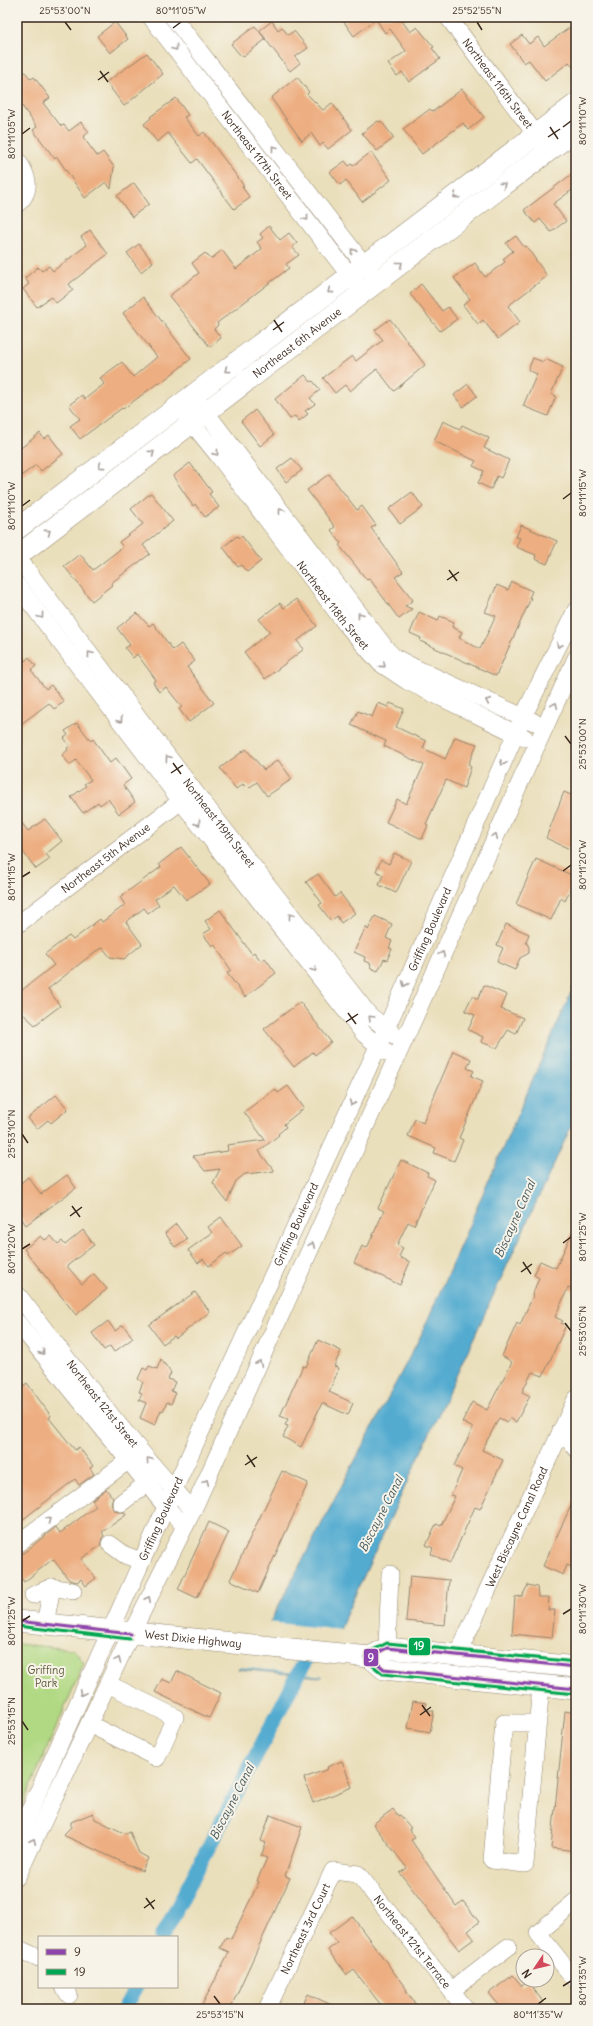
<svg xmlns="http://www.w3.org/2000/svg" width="593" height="2026" font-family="Delius,sans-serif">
  <rect width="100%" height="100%" fill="#f7f3e8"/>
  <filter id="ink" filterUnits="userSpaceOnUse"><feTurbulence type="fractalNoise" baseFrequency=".025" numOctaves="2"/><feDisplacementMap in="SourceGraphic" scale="8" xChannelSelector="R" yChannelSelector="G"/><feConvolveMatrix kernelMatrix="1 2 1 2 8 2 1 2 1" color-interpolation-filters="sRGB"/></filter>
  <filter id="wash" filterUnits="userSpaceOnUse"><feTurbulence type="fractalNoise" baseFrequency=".012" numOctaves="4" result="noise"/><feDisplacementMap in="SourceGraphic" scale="16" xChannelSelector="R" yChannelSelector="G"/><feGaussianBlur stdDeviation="0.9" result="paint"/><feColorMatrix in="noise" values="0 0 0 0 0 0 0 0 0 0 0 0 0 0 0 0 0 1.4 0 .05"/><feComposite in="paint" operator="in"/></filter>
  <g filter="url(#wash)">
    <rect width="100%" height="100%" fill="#eadfbb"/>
    <path fill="#b1d983" stroke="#768250" d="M17 1644 73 1649 84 1663 17 1818Z"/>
    <path fill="#53abd0" stroke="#476a77" d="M576 981V1116L345 1617 322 1677 238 1669 270 1622 421 1335Z"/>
    <path fill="#eadfbb" d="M267 1622 342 1630 324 1676 237 1667Z"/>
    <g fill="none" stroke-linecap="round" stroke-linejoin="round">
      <path stroke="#53abd0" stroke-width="15" d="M162 1937 307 1657
        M124 2009 136 1987"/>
    </g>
    <g id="blocks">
      <path fill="#edae81" d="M350 17H406L402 21 410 32 417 27 434 47 432 48 440 59 409 82 402 72 397 76 388 64 406 51 390 29 385 33 376 19 354 36 344 22Z
        M272 21 278 30 282 27 288 35 294 31 308 48 295 57 300 63 290 71 259 31Z
        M115 22 128 39 110 53 97 36Z
        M576 23V71L569 62 545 81 529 60 524 63 510 44 522 35 529 44 538 37 544 46Z
        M255 26 266 39 244 56 243 55 241 56 231 44Z
        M147 53 163 74 124 106 106 82Z
        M24 71 31 79 34 77 50 98 43 103 61 126 64 125 69 131 81 122 89 132 83 137 97 156 103 152 114 167 111 189 106 182 85 198 57 157 55 159 33 130 37 127 17 99V76Z
        M297 77 309 92 307 94 323 110 332 103 352 130 328 149 323 143 320 146 311 133 302 141 271 98Z
        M462 89 484 117 468 130 463 123 422 154 403 129 430 109 432 111 435 110Z
        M176 98 188 115 184 117 199 136 204 132 244 186 242 187 250 198 234 209 197 159 192 163 168 133 157 142 144 124 151 118 150 117Z
        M378 121 379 122 381 121 394 138 377 151 362 133Z
        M371 152 391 180 362 202 346 180 340 185 330 172 345 161 349 166 352 164 353 166Z
        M576 171V187L553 204 566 221 551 232 540 219 535 223 524 210Z
        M134 183 149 204 132 217 117 196Z
        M269 226 280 240 289 233 297 243 292 247 299 255 286 264 289 268 217 323 218 325 214 329 221 338 210 347 169 296 199 273 192 263 205 253 211 259 222 250 236 269 262 249 257 242 263 238 260 234Z
        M90 230 108 254 69 284 73 290 56 303 51 297 37 307 23 289 29 284 25 278 38 267 42 271 49 266 53 271 87 245 81 237Z
        M516 236 524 247 526 246 547 276 508 306 520 322 498 339 483 320 478 324 463 305 470 299 454 278 475 263 485 277 505 262 503 259 513 251 506 243Z
        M139 244 153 262 141 272 127 253Z
        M421 284 442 311 448 307 457 319 440 331 410 294Z
        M143 297 191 359 159 384 158 383 123 409 122 408 80 439 70 426 80 419 69 405 82 395 85 399 104 384 100 378 122 362 133 377 157 357 123 313Z
        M390 319 425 365 394 391 377 369 350 391 345 385 335 393 323 378 352 356 356 361 383 340 375 330Z
        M533 358 543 362 545 359 563 367 551 394 556 396 548 416 523 406 537 374 528 370Z
        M305 375 311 382 313 381 320 390 310 398 315 404 305 411 308 414 299 421 295 416 290 419 275 399Z
        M468 384 477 396 463 407 454 395Z
        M255 410 274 435 260 446 241 421Z
        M443 421 460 429 462 425 489 438 484 448 509 460 501 478 497 476 491 489 478 483 484 471 473 466 476 461 434 441Z
        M40 433 44 439 49 435 63 454 41 471 36 465 17 479V451Z
        M292 458 302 470 286 482 277 469Z
        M190 463 212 492 209 494 219 507 205 517 195 504 193 506 173 476Z
        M329 474 357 510 362 506 376 525 371 528 403 572 395 577 413 600 405 606 412 609 399 619 369 578 367 580 339 545 341 543 331 530 335 527 307 490Z
        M412 492 423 507 400 524 389 509Z
        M151 493 173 521 143 545 150 554 111 583 112 585 92 601 64 566 80 554 93 570 123 547 119 542 143 524 131 509Z
        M521 525 557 541 547 564 535 559 536 555 516 547 520 538 516 537Z
        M237 536 239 538 242 536 261 561 247 572 241 565 238 567 223 547Z
        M512 582 532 591 529 598H531L496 676 420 641 421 638 410 633 419 612 438 621 440 616 454 622 452 627 462 632 459 638 480 649 496 616 485 612 497 585 508 590Z
        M296 599 317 626 297 641 304 649 265 679 244 652 270 632 259 619 280 603 284 608Z
        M137 613 149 626 153 623 173 650 181 644 195 661 187 667 214 703 189 722 179 709 182 707 166 687 159 692 153 682 156 680 137 654 133 658 125 648 130 645 117 628Z
        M17 650 25 661 29 657 36 666 31 670 46 689 51 685 64 702 54 709 49 703 17 727Z
        M378 703 388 707 390 703 404 709 396 727 426 741 423 748 445 759 455 737 477 744 468 765 471 767 464 788 446 780 426 824 428 825 422 839 386 822 397 799 406 804 424 765 384 746 386 741 351 725 358 711 372 717Z
        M77 723 91 741 93 739 110 763 116 758 131 779 123 785 135 802 119 814 108 799 100 805 98 802 83 813 71 797 86 786 84 784 91 780 76 760 70 765 62 755 68 750 67 748 70 746 64 738 68 735 65 731Z
        M246 749 264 770 278 760 292 779 267 796 257 782 250 787 247 784 244 786 243 784 236 789 220 768Z
        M564 792 576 797V852L546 838Z
        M17 817 28 831 45 819 62 841 46 854 50 859 36 869 17 844Z
        M181 847 210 884 186 900 174 885 155 899 159 905 148 913 144 908 126 922 142 944 124 959 110 957 103 948 96 951 48 989 60 1006 35 1025 17 1008V994L54 965 45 954 69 936 73 940 100 919 102 922 125 905 120 897 161 867 159 864Z
        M394 853 411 861 396 893 379 885 383 875 376 871 381 860 389 864Z
        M536 859 576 877 565 901 561 898 551 920 516 904Z
        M318 874 335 897 340 893 355 913 341 923 337 916 331 921 319 905 322 903 306 882Z
        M220 910 252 954 254 952 261 961 265 958 276 973 245 997 227 973 231 970 214 944 212 946 203 934 211 929 205 921Z
        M375 916 392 924 386 938 392 941 389 948 392 949 387 960 384 959 378 971 371 968 370 963 364 961 365 957 354 952 366 927 368 930Z
        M506 924 529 934 526 942 529 947V953L520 958 515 970 497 962 503 948 497 945Z
        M484 985 507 995 501 1009 523 1018 516 1034 508 1030 497 1048 481 1042 483 1037 468 1030 475 1015 465 1011 472 996 478 999Z
        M300 1002 331 1042 315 1055 313 1052 294 1067 264 1029Z
        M453 1051 471 1059 467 1068 474 1071 471 1076 483 1081 459 1138 463 1140 454 1161 434 1153 436 1148 408 1136 415 1119 423 1123Z
        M288 1086 304 1108 284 1124 286 1127 278 1134 279 1135 259 1151 274 1171 245 1174 236 1181 227 1202 213 1183 220 1169 205 1171 193 1156 228 1151 227 1145 265 1140 244 1112 275 1089 278 1093Z
        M56 1095 68 1109 51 1123 48 1120 37 1129 28 1118Z
        M401 1160 428 1173 427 1176 435 1180 414 1225 408 1222 397 1245 403 1248 399 1257 410 1262 400 1285 354 1263 362 1246 367 1248 384 1211 378 1208Z
        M67 1175 76 1188 26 1225 17 1212V1186L28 1177 41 1194Z
        M221 1217 242 1246 228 1256 226 1253 209 1266 203 1259 198 1263 188 1250 212 1233 208 1227Z
        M176 1224 187 1239 175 1247 165 1233Z
        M576 1224V1291L568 1288 555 1317 563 1321 561 1323 566 1325 543 1376 532 1372 522 1392 530 1396 516 1422 509 1418 507 1422 499 1418 482 1450 503 1460 480 1509 475 1507 450 1563 431 1554 433 1548 426 1545 436 1524 441 1526 455 1496 451 1495 462 1470 454 1466 473 1428 462 1422 472 1402 487 1410 512 1362 502 1356 517 1323 520 1325 533 1296 532 1295 539 1278 534 1275 540 1261 556 1268Z
        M83 1230 94 1245 67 1266 82 1284 94 1274 107 1289 76 1315 24 1249 41 1236 45 1240 51 1236 58 1244 62 1241 65 1245Z
        M195 1292 210 1312 176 1338 174 1336 163 1344 149 1325Z
        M108 1321 115 1331 123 1325 133 1338 114 1352 110 1346 104 1350 92 1333Z
        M318 1340 341 1351 334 1366 339 1368 329 1392 353 1403 348 1415 322 1403 301 1447 283 1437 288 1426 285 1425 288 1419 280 1416 303 1366 306 1367Z
        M161 1359 171 1373 168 1379 175 1382 171 1391 176 1393 171 1404 167 1402 163 1411 161 1410 155 1425 140 1418 146 1403 139 1400 142 1393 139 1392 143 1382 138 1379 143 1368 147 1370 149 1366 157 1369Z
        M27 1383 51 1416 49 1418 75 1450 79 1447 93 1466 90 1468 94 1474 79 1485 75 1479 17 1524V1391Z
        M282 1471 308 1483 258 1593 230 1580Z
        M106 1489 113 1498 111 1504 113 1509 118 1512H124L126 1515 102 1532 104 1536 102 1538 100 1546 81 1559 96 1578 86 1586 81 1579 77 1582 69 1580 53 1559 24 1582 17 1573V1558L56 1527 60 1533 96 1506 92 1500Z
        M576 1495V1569L567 1565 563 1575 543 1566Z
        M209 1522 229 1532 197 1598 178 1589Z
        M410 1576 449 1580 445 1625 406 1621Z
        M528 1585 537 1587 538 1597H549L548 1610H555L552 1638 512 1634 515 1597 522 1596Z
        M177 1671 221 1693 209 1718 155 1692 162 1679 171 1683Z
        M413 1701 426 1703 425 1709 434 1711 430 1732 408 1728Z
        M565 1711 576 1713V1851L551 1848Z
        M342 1761 352 1787 313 1803 304 1778 328 1769 327 1767Z
        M393 1809 398 1816 400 1815 411 1828 409 1829 415 1838 411 1840 456 1906 463 1901 479 1922 468 1931 474 1939 459 1950 400 1873 407 1868 373 1824Z
        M93 1813 95 1819 126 1834 130 1832 139 1853 148 1858 142 1871 63 1835 71 1827V1822Z
        M270 1815 302 1827 285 1876 290 1878 230 2009H200L229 1952 220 1948 226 1937 231 1939 259 1882 257 1881 267 1858 261 1856 266 1843 261 1841Z
        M352 1916 407 1990 406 1991 419 2009H384L354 1970 347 1975 328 1950 337 1943 329 1933Z
        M513 1975 522 1986 528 1981 543 2002 534 2009H502L489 1993Z
        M308 1994 340 2009H301Z"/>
    </g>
  </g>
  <g filter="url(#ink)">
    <use href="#blocks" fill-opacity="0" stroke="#92846c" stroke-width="1"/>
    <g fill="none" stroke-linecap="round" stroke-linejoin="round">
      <defs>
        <g id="minor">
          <path id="s1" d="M151 17 357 285"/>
          <path d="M173 17 372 275"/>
          <path id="s2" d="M448 17 543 144"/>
          <path d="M17 160C28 175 33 191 17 204"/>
          <path d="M198 402 387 650 394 657 415 668 534 722"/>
          <path id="s3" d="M179 407 218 455 346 624 380 663 407 681 525 738"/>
          <path id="s4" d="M17 557 194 791 369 1015 394 1035"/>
          <path d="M17 585 181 801 364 1034 386 1052"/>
          <path id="s5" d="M17 925 189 795"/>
          <path id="s6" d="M17 1294C74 1367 129 1443 193 1510"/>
          <path d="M17 1322 166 1507 185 1526"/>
          <path d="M561 1430 576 1449"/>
          <path d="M121 1503 147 1483"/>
          <path d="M17 1544 129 1460"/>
          <path d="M110 1544 125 1555 141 1561"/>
          <path d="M33 1595 52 1587 73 1591"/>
          <path d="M45 1624 52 1587"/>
          <path d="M387 1648 390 1574"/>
          <path id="s7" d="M457 1656 576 1399"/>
          <path d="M538 1723H504L492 1860 525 1864 541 1685"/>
          <path d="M89 1724 157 1758 175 1717 108 1684"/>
          <path id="s8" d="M17 1839 166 1507 386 1029 523 717 576 610"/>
          <path d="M17 1877 131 1634 193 1510 576 658"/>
          <path d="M576 1901 538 1933 576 1981"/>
          <path d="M17 1948 39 1958"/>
          <path d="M64 1987 69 1995"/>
          <path d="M452 1990 508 1947"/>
          <path id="s9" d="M267 2009 333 1871 358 1874 466 2009"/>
        </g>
        <g id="major">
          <path d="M17 529 576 104"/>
          <path id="s10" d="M17 556 576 130"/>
          <path id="s11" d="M17 1621 370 1657 387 1648 576 1667"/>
          <path d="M370 1657 384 1669 576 1689"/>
        </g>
      </defs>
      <use href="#minor" stroke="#92846c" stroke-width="18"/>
      <use href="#major" stroke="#92846c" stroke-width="22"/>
      <use href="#minor" stroke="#fff" stroke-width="17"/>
      <use href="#major" stroke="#fff" stroke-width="21"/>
      <defs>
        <path id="bus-1" d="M17 1621 131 1634
          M576 1667 387 1648 370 1657 384 1669 576 1689"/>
        <path id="bus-2" d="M17 1626 130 1639
          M575 1694 383 1674 367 1661 365 1657 367 1653 387 1643 576 1662"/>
      </defs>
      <use href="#bus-1" stroke="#f7f3e8" stroke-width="6"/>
      <use href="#bus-2" stroke="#f7f3e8" stroke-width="6"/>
      <use href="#bus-1" stroke="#8e44ad" stroke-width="3"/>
      <use href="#bus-2" stroke="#00a651" stroke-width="3"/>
    </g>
    <defs><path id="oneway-chevron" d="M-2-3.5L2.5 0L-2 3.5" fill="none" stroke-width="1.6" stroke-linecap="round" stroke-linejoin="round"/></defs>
    <g stroke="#a79f9a">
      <use href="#oneway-chevron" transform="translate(175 48) rotate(52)"/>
      <use href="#oneway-chevron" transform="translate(274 148) rotate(-128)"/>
      <use href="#oneway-chevron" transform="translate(503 185) rotate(-37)"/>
      <use href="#oneway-chevron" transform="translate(456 196) rotate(143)"/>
      <use href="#oneway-chevron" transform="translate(306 218) rotate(52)"/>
      <use href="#oneway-chevron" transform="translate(353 251) rotate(-128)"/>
      <use href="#oneway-chevron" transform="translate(400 264) rotate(-38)"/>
      <use href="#oneway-chevron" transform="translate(330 291) rotate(143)"/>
      <use href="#oneway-chevron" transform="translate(227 370) rotate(143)"/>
      <use href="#oneway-chevron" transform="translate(152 453) rotate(-37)"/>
      <use href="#oneway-chevron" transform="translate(216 453) rotate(51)"/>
      <use href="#oneway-chevron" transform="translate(101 466) rotate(143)"/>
      <use href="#oneway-chevron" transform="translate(281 511) rotate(-127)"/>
      <use href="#oneway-chevron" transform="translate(48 532) rotate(-37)"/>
      <use href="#oneway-chevron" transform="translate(360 615) rotate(-127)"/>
      <use href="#oneway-chevron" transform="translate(41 616) rotate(53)"/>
      <use href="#oneway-chevron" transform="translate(559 645) rotate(116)"/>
      <use href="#oneway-chevron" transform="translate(90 654) rotate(-127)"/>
      <use href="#oneway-chevron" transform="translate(383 665) rotate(40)"/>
      <use href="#oneway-chevron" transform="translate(488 701) rotate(-156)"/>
      <use href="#oneway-chevron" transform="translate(555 705) rotate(-66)"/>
      <use href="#oneway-chevron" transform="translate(120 720) rotate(53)"/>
      <use href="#oneway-chevron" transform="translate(168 758) rotate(-127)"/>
      <use href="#oneway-chevron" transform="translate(503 763) rotate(114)"/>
      <use href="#oneway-chevron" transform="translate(198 823) rotate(51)"/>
      <use href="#oneway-chevron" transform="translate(495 836) rotate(-66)"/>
      <use href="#oneway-chevron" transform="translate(291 916) rotate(-128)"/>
      <use href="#oneway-chevron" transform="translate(442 954) rotate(-66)"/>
      <use href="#oneway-chevron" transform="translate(314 969) rotate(52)"/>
      <use href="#oneway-chevron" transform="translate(405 984) rotate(113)"/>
      <use href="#oneway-chevron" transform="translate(371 1018) rotate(-135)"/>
      <use href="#oneway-chevron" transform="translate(352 1103) rotate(115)"/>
      <use href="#oneway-chevron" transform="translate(312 1245) rotate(-66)"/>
      <use href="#oneway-chevron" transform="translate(42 1352) rotate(51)"/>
      <use href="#oneway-chevron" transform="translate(259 1363) rotate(-66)"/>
      <use href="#oneway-chevron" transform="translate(149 1460) rotate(-130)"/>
      <use href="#oneway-chevron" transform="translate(206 1482) rotate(-66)"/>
      <use href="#oneway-chevron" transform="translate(48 1520) rotate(-37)"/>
      <use href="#oneway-chevron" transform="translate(148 1599) rotate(-63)"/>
      <use href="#oneway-chevron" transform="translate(118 1660) rotate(-66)"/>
      <use href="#oneway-chevron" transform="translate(82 1693) rotate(115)"/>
      <use href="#oneway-chevron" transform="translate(33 1841) rotate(-65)"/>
    </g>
  </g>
  <path fill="none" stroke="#3b2a1e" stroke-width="1.5" d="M65 22 71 30M477 22 482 30M173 28 181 22M100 71 108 82M98 80 109 72M550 127 558 139M563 127 571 121M22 134 30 128M548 137 560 129M274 320 282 332M273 330 284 322M563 499 571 493M22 506 30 500M449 570 457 581M447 580 459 572M565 736 571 744M173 763 181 774M171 773 183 765M563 871 571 865M22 877 30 872M348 1013 356 1024M346 1022 358 1014M22 1134 28 1143M72 1206 80 1217M70 1216 82 1207M563 1243 571 1237M22 1249 30 1244M523 1262 531 1274M521 1272 532 1264M565 1323 571 1331M247 1455 255 1467M245 1465 257 1457M563 1614 571 1609M22 1621 30 1616M422 1705 430 1716M420 1715 431 1707M22 1721 28 1730M146 1898 154 1909M144 1908 155 1900M563 1986 571 1981M214 1996 220 2004M538 2004 546 1998"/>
  <g text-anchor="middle" stroke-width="4" stroke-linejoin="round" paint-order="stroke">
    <g font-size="11" fill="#3b2a1e" stroke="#f7f3e8">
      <text dy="4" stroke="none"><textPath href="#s2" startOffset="83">Northeast 116th Street</textPath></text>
      <text dy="4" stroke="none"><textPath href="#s1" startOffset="174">Northeast 117th Street</textPath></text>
      <text dy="4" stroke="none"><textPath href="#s10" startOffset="352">Northeast 6th Avenue</textPath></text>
      <text dy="4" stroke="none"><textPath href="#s3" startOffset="251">Northeast 118th Street</textPath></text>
      <text dy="4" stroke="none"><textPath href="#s4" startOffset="334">Northeast 119th Street</textPath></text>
      <text dy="4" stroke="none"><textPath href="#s5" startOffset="111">Northeast 5th Avenue</textPath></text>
      <text dy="4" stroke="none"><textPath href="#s8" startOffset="999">Griffing Boulevard</textPath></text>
      <text dy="4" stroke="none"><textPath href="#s8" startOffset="675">Griffing Boulevard</textPath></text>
      <text dy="4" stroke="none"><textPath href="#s6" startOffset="139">Northeast 121st Street</textPath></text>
      <text dy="4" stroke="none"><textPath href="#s8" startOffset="351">Griffing Boulevard</textPath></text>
      <text dy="4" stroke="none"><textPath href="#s7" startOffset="142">West Biscayne Canal Road</textPath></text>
      <text dy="4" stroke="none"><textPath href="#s11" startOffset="177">West Dixie Highway</textPath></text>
      <text dy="4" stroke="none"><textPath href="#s9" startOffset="89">Northeast 3rd Court</textPath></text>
      <text dy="4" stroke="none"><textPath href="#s9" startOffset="265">Northeast 121st Terrace</textPath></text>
    </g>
    <g font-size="11" fill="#585637" stroke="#f7f3e8">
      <text x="46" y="1674">Griffing<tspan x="46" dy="13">Park</tspan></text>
    </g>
    <g font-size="12" font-style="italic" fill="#43575c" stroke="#f7f3e8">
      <text transform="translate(515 1219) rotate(-66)" y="4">Biscayne Canal</text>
      <text transform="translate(381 1514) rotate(-63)" y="4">Biscayne Canal</text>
      <text transform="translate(232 1802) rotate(-63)" y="4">Biscayne Canal</text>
    </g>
  </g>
  <g stroke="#f7f3e8" stroke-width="1.5">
    <rect x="408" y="1637" width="23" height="19" rx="4" fill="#00a651"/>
    <rect x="363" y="1648" width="16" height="19" rx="4" fill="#8e44ad"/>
  </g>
  <g font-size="11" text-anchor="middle" font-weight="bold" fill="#fff">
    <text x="419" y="1650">19</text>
    <text x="371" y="1662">9</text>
  </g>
  <rect width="593" height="2026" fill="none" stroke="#f7f3e8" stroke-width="44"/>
  <rect x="38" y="1936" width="140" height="52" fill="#f7f3e8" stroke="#aca397"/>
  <rect x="46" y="1949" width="20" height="6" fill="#8e44ad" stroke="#aca397"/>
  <text x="74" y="1956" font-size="12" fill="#3b2a1e">9</text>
  <rect x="46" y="1969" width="20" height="6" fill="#00a651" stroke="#aca397"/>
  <text x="74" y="1976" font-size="12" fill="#3b2a1e">19</text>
  <g transform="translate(535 1968) rotate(235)"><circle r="19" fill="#f7f3e8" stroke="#aca397"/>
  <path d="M0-3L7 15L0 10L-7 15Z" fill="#d1495b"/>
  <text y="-6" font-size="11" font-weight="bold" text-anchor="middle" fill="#3b2a1e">N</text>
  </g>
  <rect x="22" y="22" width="549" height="1982" fill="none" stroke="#3b2a1e" stroke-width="1.5"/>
  <g font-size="10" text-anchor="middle" fill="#3b2a1e">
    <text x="65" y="14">25°53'00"N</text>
    <text x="181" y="14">80°11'05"W</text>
    <text x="477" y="14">25°52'55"N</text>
    <text transform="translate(582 121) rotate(-90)" y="4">80°11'10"W</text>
    <text transform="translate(11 134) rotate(-90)" y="4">80°11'05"W</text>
    <text transform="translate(582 493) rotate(-90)" y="4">80°11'15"W</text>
    <text transform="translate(11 506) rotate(-90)" y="4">80°11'10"W</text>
    <text transform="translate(582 744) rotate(-90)" y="4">25°53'00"N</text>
    <text transform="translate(582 865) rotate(-90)" y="4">80°11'20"W</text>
    <text transform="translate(11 877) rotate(-90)" y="4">80°11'15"W</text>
    <text transform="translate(11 1134) rotate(-90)" y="4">25°53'10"N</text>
    <text transform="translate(582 1237) rotate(-90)" y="4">80°11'25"W</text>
    <text transform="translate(11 1249) rotate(-90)" y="4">80°11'20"W</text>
    <text transform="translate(582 1331) rotate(-90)" y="4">25°53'05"N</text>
    <text transform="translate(582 1609) rotate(-90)" y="4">80°11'30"W</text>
    <text transform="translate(11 1621) rotate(-90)" y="4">80°11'25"W</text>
    <text transform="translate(11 1721) rotate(-90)" y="4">25°53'15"N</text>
    <text transform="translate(582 1981) rotate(-90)" y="4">80°11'35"W</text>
    <text x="220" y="2018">25°53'15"N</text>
    <text x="538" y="2018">80°11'35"W</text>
  </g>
</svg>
